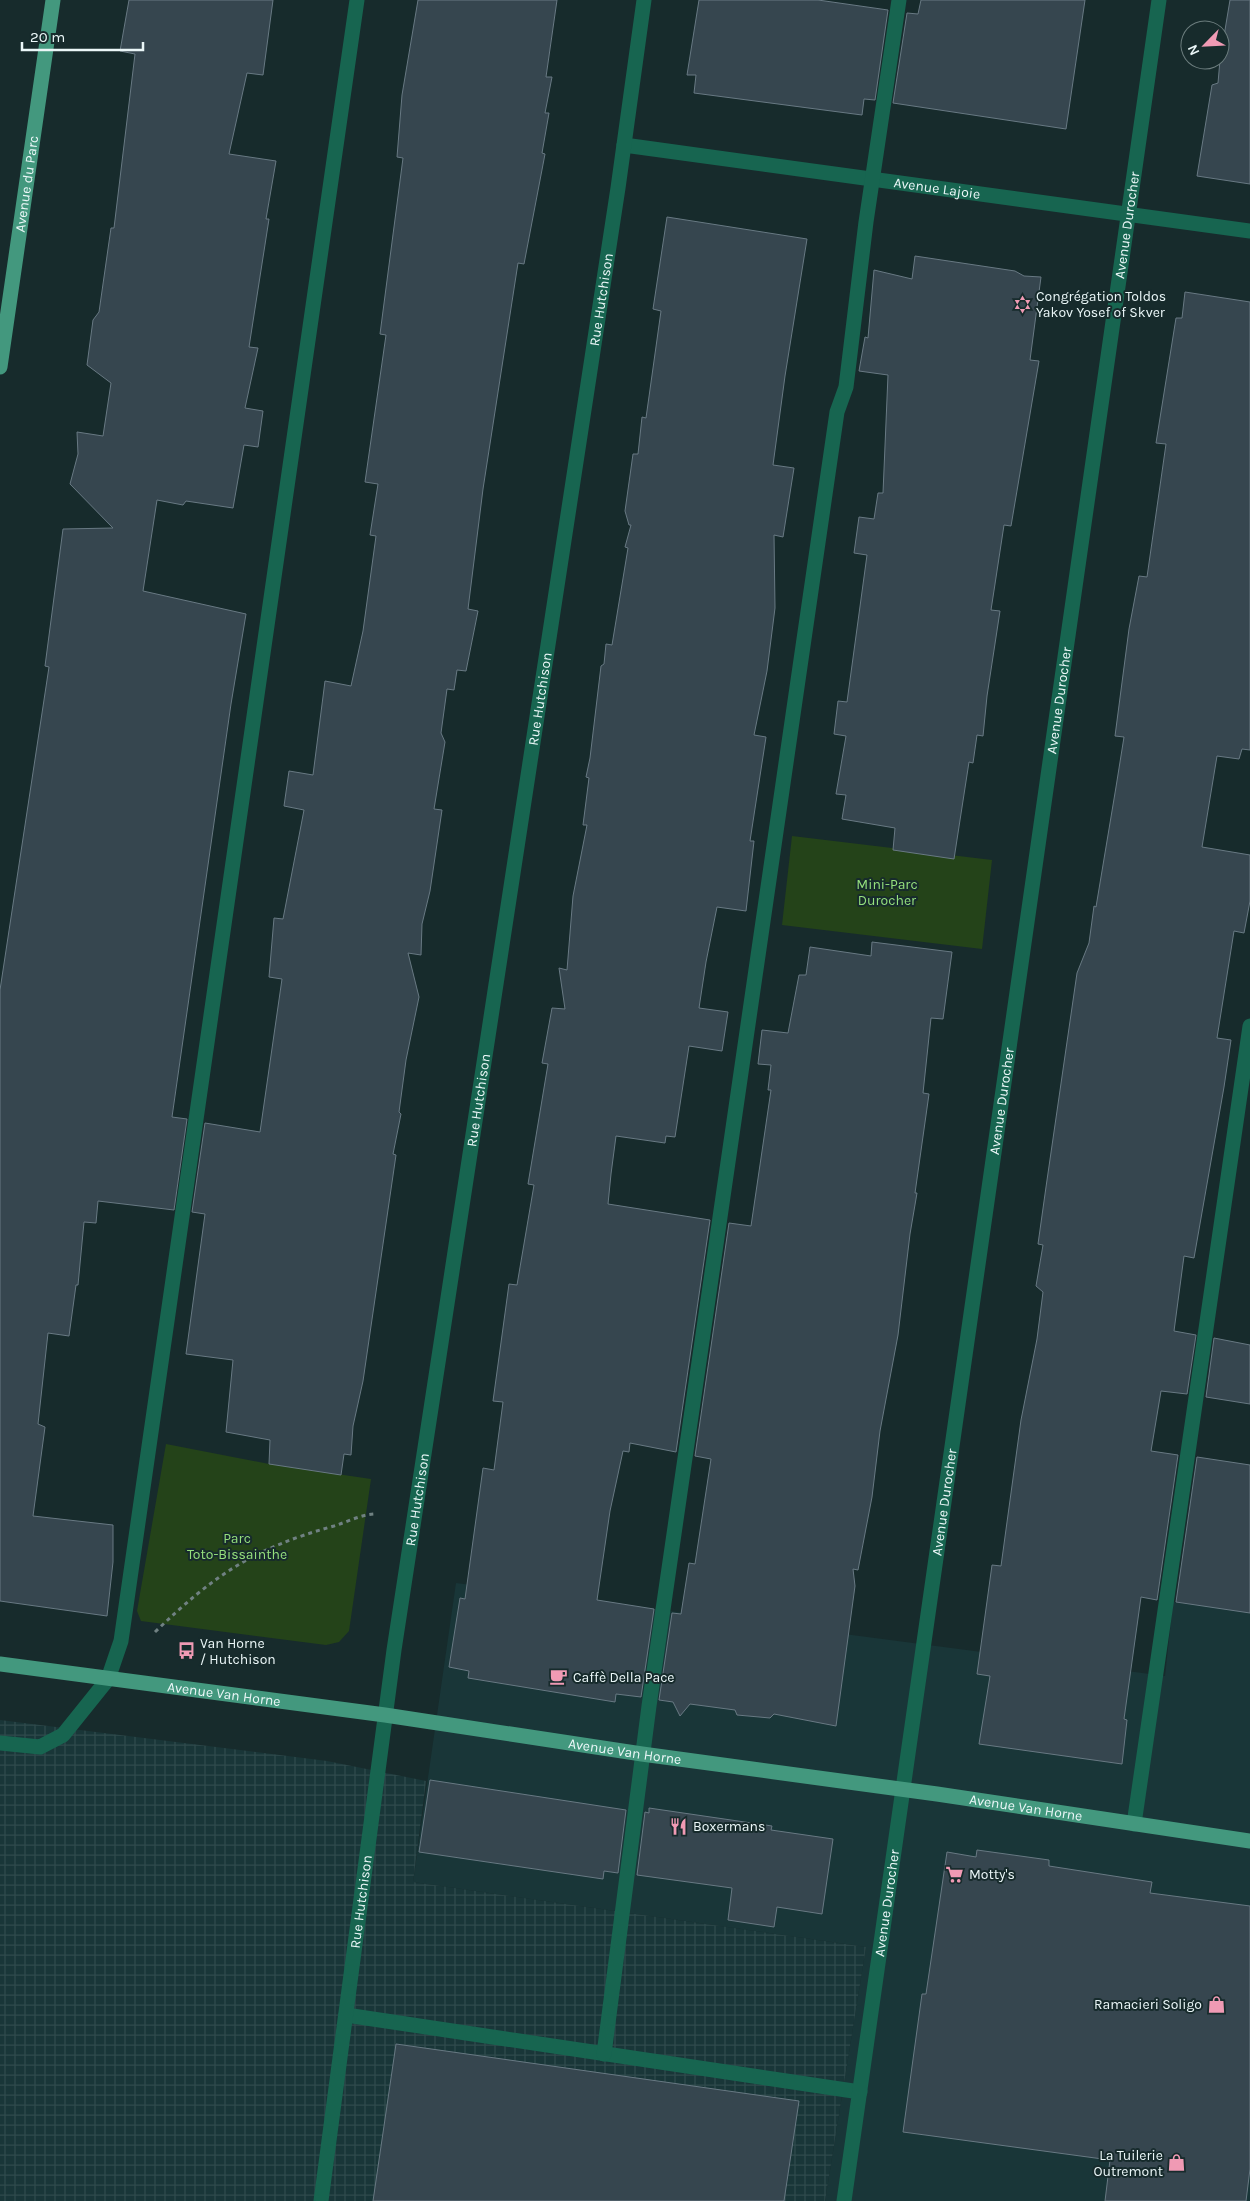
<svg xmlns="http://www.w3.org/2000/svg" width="1250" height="2201" font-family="Karla,sans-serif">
  <defs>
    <pattern id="industrial-grid" width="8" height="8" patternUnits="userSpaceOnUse" patternTransform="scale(1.25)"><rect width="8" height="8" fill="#193638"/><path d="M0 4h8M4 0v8" fill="none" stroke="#2f4a4c"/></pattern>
  </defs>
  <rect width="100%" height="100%" fill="#172b2c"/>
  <path fill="#193638" d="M456 1583 1165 1676 1173 1602 1250 1611V2201H825L866 1947 413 1882Z"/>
  <path fill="url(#industrial-grid)" d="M0 1720 327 1761 426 1781 413 1882 866 1947 825 2201H0Z"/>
  <path fill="#244319" d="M792 836 992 860 982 949 782 925Z
    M166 1444 269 1464 371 1479 349 1631 339 1642 326 1645 141 1621 137 1611Z"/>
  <path fill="#36464f" stroke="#687983" d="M129 0H273L263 75 247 73 229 154 276 161 266 219H269L249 347 258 348 245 408 263 411 258 447 244 445 233 508 186 501 183 505 157 500 143 591 246 614 231 704 172 1117 187 1119 174 1210 98 1201 96 1223 84 1222 78 1285H76L69 1336 48 1333 38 1424 45 1427 33 1516 113 1525V1562L107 1616 0 1601V990L49 667 45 666 63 529 113 528 70 484 78 454 77 432 103 436 111 383 87 365 93 320 99 312 111 228H114L135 54 120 51Z
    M418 0H557L546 77H552L545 113H549L542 153 545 154 524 264 518 263 483 489 468 609 478 611 466 671 457 670 454 690 447 689 441 733 445 742 434 809 442 810 430 891 422 924 421 955 408 953 419 997 406 1060 399 1112 401 1114 393 1154 396 1155 363 1381 353 1426 351 1455 344 1454 341 1475 269 1464 270 1440 226 1432 233 1360 186 1354 205 1214 192 1212 205 1123 260 1132 282 979 269 977 274 918 283 919 304 810 284 806 289 771 313 775 325 681 351 686 363 631 376 536 370 535 378 484 365 482 386 335 380 334 403 158 397 157 402 95Z
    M699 0H818L888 10 875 100 864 99 862 115 694 93 696 75H687Z
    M921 0H1085L1066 129 893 103 907 13 918 14Z
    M1230 0H1250V184L1197 176 1212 85 1218 83 1220 60Z
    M667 217 807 239 785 376 773 465 794 468 783 537 774 535 775 608 767 671 754 735 766 737 750 841H754L746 911 717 907 706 962 699 1008 728 1012 722 1051 689 1046 675 1137 666 1136 665 1143 616 1136 611 1174 608 1204 710 1220 676 1452 630 1443 629 1452 623 1451 610 1511 597 1600 654 1609 641 1697 616 1694 615 1702 468 1678 469 1671 449 1667 460 1598 465 1599 483 1468 494 1470 503 1402 493 1401 509 1284 517 1285 534 1185 528 1184 548 1064 542 1063 552 1008 565 1009 559 968 567 970 573 896 587 825H583L589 778 586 777 590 758 601 666 604 664 606 644 612 645 628 548 625 547 631 525H629L625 511 633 454H638L642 417 646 418 661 311 653 309Z
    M915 256 1015 271 1024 276 1041 277 1030 360 1039 361 1011 526 1004 525 995 584 991 610 1000 611 987 696 983 736 977 735 973 763 969 762 954 859 893 850 895 828 842 819 846 795 836 794 846 736 834 734 838 701 847 702 867 555 854 553 859 517 874 519 878 493H883L888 375 859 371 865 337 868 338 874 270 912 279Z
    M1185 292 1250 302V750L1242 749 1239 759 1217 756 1202 847 1250 855V901L1244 933 1234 931 1217 1038 1231 1040 1224 1087 1194 1258 1184 1256 1174 1331 1196 1335 1187 1394 1161 1391 1151 1451 1178 1455 1157 1600 1141 1597 1124 1719 1127 1720 1122 1764 979 1744 990 1676 977 1674 992 1565 1001 1566 1021 1420 1037 1339 1043 1292 1036 1286 1043 1245 1038 1244 1046 1187 1077 973 1089 943 1094 906 1096 907 1116 787 1124 737 1115 736 1129 629 1139 576 1147 577 1166 444 1156 443 1176 318H1182Z
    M872 942 952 952 943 1019 931 1018 923 1093 929 1094 915 1193H917L910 1234 898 1335 880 1431 872 1497 858 1570 853 1569 855 1586 836 1726 774 1714 770 1718 737 1715 735 1710 690 1704 680 1716 673 1702 659 1700 672 1613 681 1614 689 1563 695 1564 711 1459 695 1456 729 1223 751 1226 771 1090H768L771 1065 758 1064 762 1030 788 1033 799 975H806L810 947 871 956Z
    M1214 1338 1250 1345V1404L1206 1397Z
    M1197 1457 1250 1465V1613L1176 1602Z
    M430 1780 626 1810 618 1873 604 1871 603 1879 419 1852Z
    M649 1808 772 1826 771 1830 833 1839 822 1914 777 1907 774 1927 728 1920 732 1888 637 1875 645 1812 649 1813Z
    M977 1850 1049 1860V1866L1152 1882 1150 1893 1250 1906V2169L1246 2201H1105L1110 2160 903 2132 922 1994H926L947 1852 976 1857Z
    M396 2044 799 2101 784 2201H373Z"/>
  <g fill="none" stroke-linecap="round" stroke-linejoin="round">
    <path stroke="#708182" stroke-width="3" stroke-dasharray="4 4" stroke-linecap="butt" d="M155 1632C214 1575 254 1548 334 1526 347 1522 360 1515 374 1514"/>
    <g stroke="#176550" stroke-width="15">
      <path id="s1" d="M624 145 1250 231"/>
      <path d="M0 1743 40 1747 63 1735 108 1679 121 1641 357 0"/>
      <path d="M1134 1824 1250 1026"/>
      <path d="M346 2015 860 2092"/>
      <path d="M604 2054 649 1706 837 412 846 387 866 222 899 0"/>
      <path id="s2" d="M321 2201 394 1650 618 188 644 0"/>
      <path id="s3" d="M844 2201 1159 0"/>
    </g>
    <g stroke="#43987e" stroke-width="15">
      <path id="s4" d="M0 367 53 0"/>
      <path id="s5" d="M0 1664 385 1715 642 1754 937 1794 1250 1841"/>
    </g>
  </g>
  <defs>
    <symbol id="synagogue-bare" viewBox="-9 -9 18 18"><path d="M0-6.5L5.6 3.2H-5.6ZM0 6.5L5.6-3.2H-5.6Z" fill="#f09ab4" stroke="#172b2c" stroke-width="2.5" paint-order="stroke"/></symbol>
    <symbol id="bus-bare" viewBox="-9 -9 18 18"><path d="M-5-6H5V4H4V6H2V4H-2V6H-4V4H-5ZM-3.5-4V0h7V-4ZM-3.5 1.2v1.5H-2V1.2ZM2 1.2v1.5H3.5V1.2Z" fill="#f09ab4" stroke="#172b2c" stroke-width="2.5" paint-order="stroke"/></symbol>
    <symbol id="cafe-bare" viewBox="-9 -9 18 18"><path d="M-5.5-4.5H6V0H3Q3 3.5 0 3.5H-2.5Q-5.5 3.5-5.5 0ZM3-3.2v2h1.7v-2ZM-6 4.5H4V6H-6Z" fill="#f09ab4" stroke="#172b2c" stroke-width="2.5" paint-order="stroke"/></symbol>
    <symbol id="restaurant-bare" viewBox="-9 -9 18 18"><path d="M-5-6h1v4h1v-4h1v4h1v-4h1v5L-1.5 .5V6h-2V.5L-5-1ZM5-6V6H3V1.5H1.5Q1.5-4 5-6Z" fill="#f09ab4" stroke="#172b2c" stroke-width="2.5" paint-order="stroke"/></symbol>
    <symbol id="supermarket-bare" viewBox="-9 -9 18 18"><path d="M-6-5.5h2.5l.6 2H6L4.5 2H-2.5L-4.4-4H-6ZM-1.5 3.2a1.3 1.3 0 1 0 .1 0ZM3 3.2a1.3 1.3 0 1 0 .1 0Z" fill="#f09ab4" stroke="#172b2c" stroke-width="2.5" paint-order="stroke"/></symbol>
    <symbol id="shop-bare" viewBox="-9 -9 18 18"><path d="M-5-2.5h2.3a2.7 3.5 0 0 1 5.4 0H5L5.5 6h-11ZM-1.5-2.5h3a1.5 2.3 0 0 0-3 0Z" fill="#f09ab4" stroke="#172b2c" stroke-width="2.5" paint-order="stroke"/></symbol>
  </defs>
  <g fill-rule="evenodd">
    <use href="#synagogue-bare" x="1010" y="292" width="25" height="25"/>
    <use href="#bus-bare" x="174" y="1638" width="25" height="25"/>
    <use href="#cafe-bare" x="546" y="1664" width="25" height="25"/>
    <use href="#restaurant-bare" x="666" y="1814" width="25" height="25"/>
    <use href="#supermarket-bare" x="942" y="1862" width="25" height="25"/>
    <use href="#shop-bare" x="1204" y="1992" width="25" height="25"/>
    <use href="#shop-bare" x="1164" y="2150" width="25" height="25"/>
  </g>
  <g text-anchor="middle" stroke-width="4" stroke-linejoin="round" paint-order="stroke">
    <g font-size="14" fill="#ebf7f8" stroke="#172b2c">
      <text dy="5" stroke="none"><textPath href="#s4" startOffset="185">Avenue du Parc</textPath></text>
      <text dy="5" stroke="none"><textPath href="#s1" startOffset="316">Avenue Lajoie</textPath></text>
      <text dy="5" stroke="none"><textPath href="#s3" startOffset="1996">Avenue Durocher</textPath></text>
      <text dy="5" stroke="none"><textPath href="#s2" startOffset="1922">Rue Hutchison</textPath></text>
      <text dy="5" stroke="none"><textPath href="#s3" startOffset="1516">Avenue Durocher</textPath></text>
      <text dy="5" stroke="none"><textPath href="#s2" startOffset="1518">Rue Hutchison</textPath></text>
      <text dy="5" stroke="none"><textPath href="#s2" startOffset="1112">Rue Hutchison</textPath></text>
      <text dy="5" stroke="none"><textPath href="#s3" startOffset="1111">Avenue Durocher</textPath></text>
      <text dy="5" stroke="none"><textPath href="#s2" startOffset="708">Rue Hutchison</textPath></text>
      <text dy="5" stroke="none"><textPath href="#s3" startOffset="706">Avenue Durocher</textPath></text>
      <text dy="5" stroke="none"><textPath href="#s5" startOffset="226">Avenue Van Horne</textPath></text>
      <text dy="5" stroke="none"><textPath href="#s5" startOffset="631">Avenue Van Horne</textPath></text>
      <text dy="5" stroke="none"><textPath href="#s5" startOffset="1036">Avenue Van Horne</textPath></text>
      <text dy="5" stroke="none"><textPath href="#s2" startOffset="302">Rue Hutchison</textPath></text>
      <text dy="5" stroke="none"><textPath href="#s3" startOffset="301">Avenue Durocher</textPath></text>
    </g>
    <g font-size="14" fill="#ebf7f8" stroke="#172b2c" text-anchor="start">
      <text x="1036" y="301">Congrégation Toldos<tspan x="1036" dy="16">Yakov Yosef of Skver</tspan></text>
      <text x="200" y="1648">Van Horne<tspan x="200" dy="16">/ Hutchison</tspan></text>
      <text x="573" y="1682">Caffè Della Pace</text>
      <text x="693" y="1831">Boxermans</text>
      <text x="969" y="1879">Motty's</text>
      <text x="1202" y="2009" text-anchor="end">Ramacieri Soligo</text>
      <text x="1163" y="2160" text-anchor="end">La Tuilerie<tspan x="1163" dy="16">Outremont</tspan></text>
    </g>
    <g font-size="14" fill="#95e07d" stroke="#172b2c">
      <text x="887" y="889">Mini-Parc<tspan x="887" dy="16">Durocher</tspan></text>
      <text x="237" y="1543">Parc<tspan x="237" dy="16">Toto-Bissainthe</tspan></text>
    </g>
  </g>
  <g transform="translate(1205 45) rotate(246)"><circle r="24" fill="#172b2c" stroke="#6c7d7e"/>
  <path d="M0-4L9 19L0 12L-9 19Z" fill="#f09ab4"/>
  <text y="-8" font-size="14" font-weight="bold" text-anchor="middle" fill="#ebf7f8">N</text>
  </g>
  <path d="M22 42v8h121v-8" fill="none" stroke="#ebf7f8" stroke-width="2.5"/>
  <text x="30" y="42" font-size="15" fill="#ebf7f8" stroke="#172b2c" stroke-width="4" paint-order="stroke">20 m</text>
</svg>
